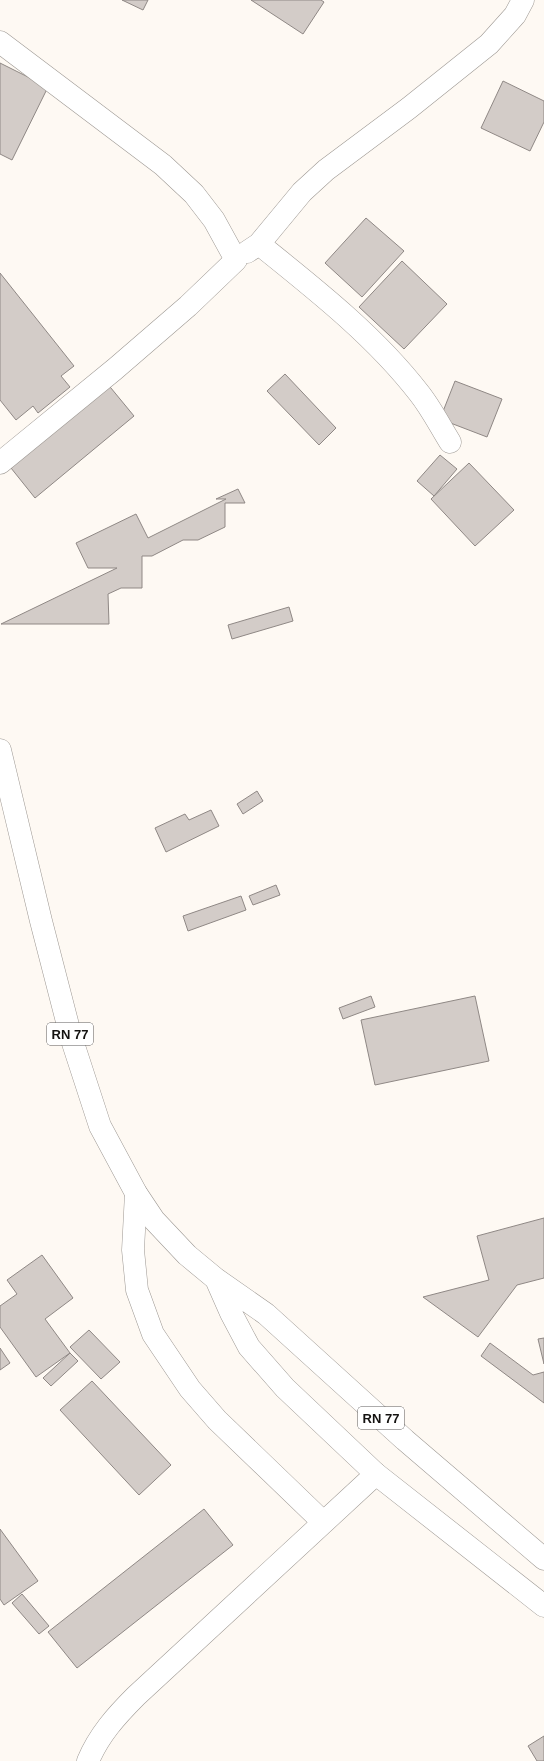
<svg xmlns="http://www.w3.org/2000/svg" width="544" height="1761" font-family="Helvetica,sans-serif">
  <rect width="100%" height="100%" fill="#fef9f3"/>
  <path fill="#d3ccc8" stroke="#8f8885" d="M122 0H148L143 10Z
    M251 0H321L324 2 303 34Z
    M0 63 48 87 12 160 0 154Z
    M503 81 544 101V122L530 151 481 128Z
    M366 218 404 251 362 297 325 263Z
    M402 261 447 304 404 349 359 307Z
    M0 273 74 366 61 376 70 387 38 413 33 406 16 420 0 400Z
    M285 374 336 428 319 445 267 391Z
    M455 381 502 399 487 437 440 419Z
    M106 382 134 416 35 498 7 463Z
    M440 455 457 469 434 496 417 481Z
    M469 463 514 510 475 546 431 499Z
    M238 489 245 503H225V527L198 540H183L152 556H142V588H121L108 594 109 624H1L117 568H88L76 543 136 514 148 538 226 499H216Z
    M289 607 293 621 232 639 228 625Z
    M257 791 263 801 243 814 237 804Z
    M211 810 219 826 166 852 155 828 185 814 189 820Z
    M276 885 280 895 253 905 249 896Z
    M241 896 246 910 188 931 183 916Z
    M371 996 375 1007 343 1019 339 1008Z
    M475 996 489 1061 375 1085 361 1020Z
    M544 1218V1278L517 1285 478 1337 423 1297 489 1280 477 1236Z
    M42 1255 73 1298 45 1319 70 1353 36 1377 0 1327V1306L17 1294 7 1280Z
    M89 1330 120 1362 101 1379 70 1347Z
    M544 1338V1364L538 1339Z
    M490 1343 533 1375 544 1372V1403L481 1356Z
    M0 1348 10 1363 0 1370Z
    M70 1353 78 1361 51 1386 43 1378Z
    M92 1381 171 1465 139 1495 60 1410Z
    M204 1509 233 1545 77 1668 48 1632Z
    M0 1529 38 1581 4 1605 0 1599Z
    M22 1594 49 1626 39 1634 12 1603Z
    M544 1736V1761H537L528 1746Z"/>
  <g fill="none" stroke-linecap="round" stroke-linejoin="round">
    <defs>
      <path id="minor" d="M0 42 163 165 194 194 214 220 236 260 188 306 115 369 0 463
        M259 244 302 192 326 170 409 108 489 44 515 15 523 0
        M247 252 259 244C315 289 375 336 419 393 431 408 440 426 450 442
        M136 1193 133 1250 137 1290 153 1334 190 1389 217 1420 323 1522
        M88 1761C99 1735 116 1716 136 1696L376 1474"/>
      <path id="primary" d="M0 750 41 921 71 1037 100 1126 136 1193 154 1220 187 1255 216 1279 266 1314 405 1440 544 1559
        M216 1279 231 1313 249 1347 285 1388 376 1474 544 1606"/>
    </defs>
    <use href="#minor" stroke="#9d9893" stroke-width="23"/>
    <use href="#primary" stroke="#9d9893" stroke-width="23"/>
    <use href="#minor" stroke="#fff" stroke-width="22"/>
    <use href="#primary" stroke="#fff" stroke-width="22"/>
  </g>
  <g text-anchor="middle" stroke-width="3.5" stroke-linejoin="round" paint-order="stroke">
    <g fill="#fff" stroke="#5a5958" stroke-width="1">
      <rect x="47" y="1023" width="46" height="22" rx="3"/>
      <rect x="358" y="1407" width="46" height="22" rx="3"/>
    </g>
    <g font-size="13" font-weight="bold" fill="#141210">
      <text x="70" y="1039">RN 77</text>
      <text x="381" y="1423">RN 77</text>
    </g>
  </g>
</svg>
